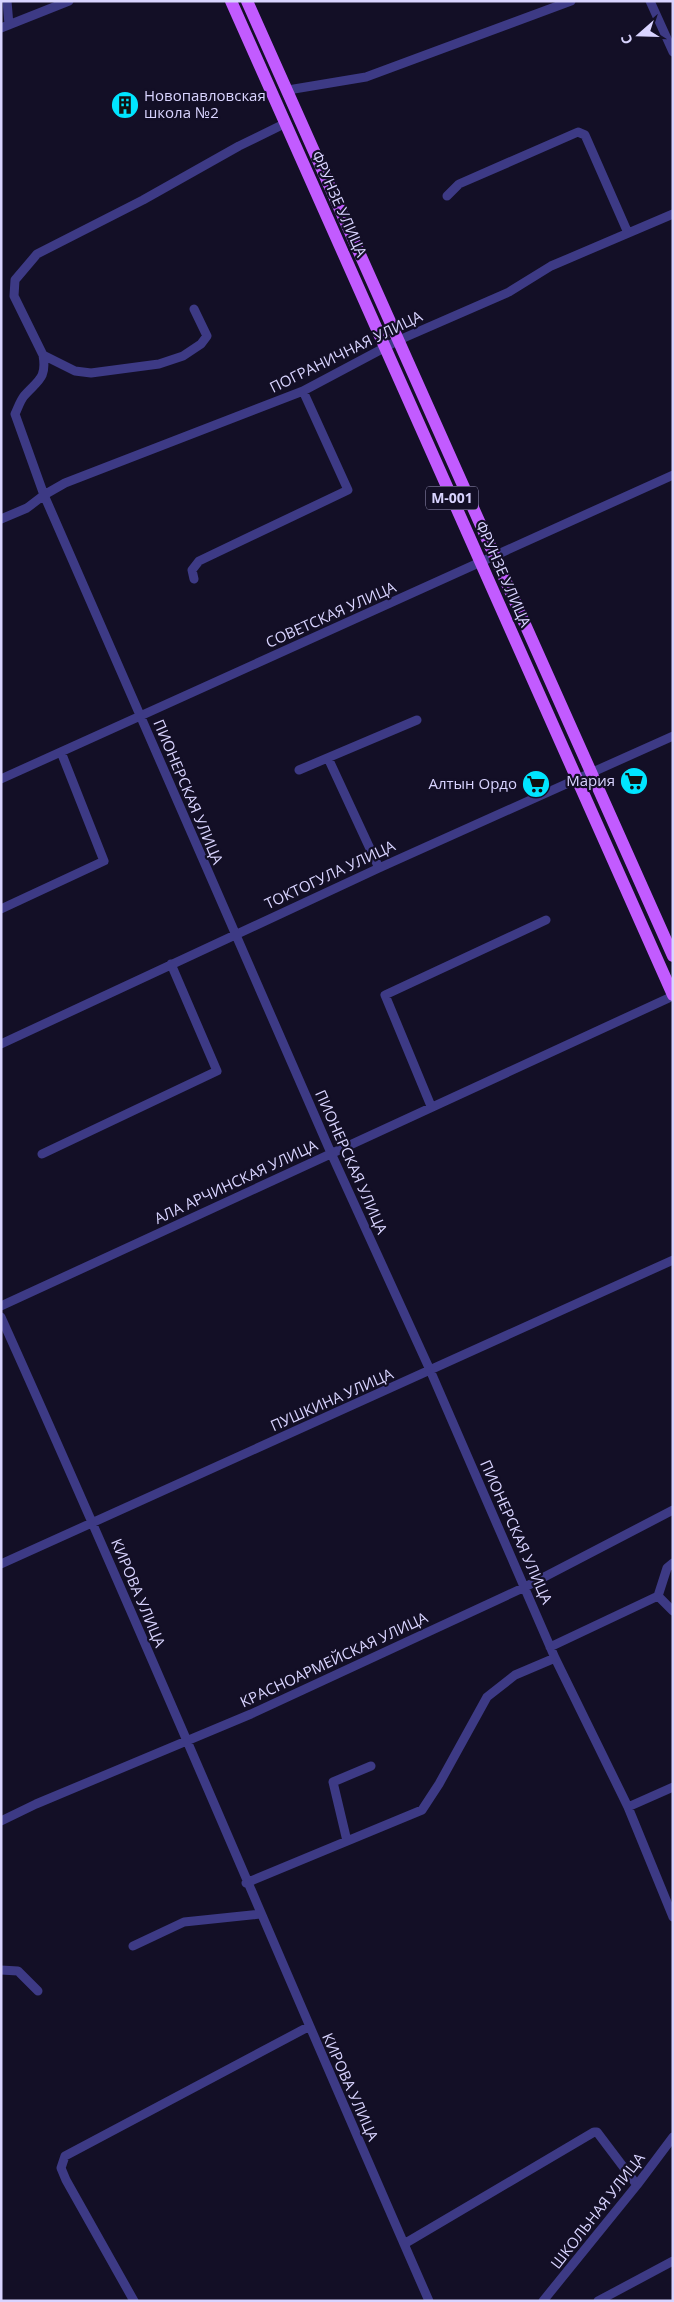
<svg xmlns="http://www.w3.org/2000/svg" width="674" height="2302" font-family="'Open Sans',sans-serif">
  <rect width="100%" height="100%" fill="#130f26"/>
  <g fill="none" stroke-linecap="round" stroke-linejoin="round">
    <path stroke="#3d3a85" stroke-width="9" d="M7 1 9 25
      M650 1 673 52
      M1 28 69 1
      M288 90 366 77 571 1
      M447 196 459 184 578 132 585 135 628 233
      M194 309 207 336 201 344 183 356 159 364 91 373 75 371 43 355 14 296 15 280 37 254 143 200 239 146 286 123
      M43 355C47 379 38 380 24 396 20 401 18 408 15 414L44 495 331 1153 430 1370 555 1658 628 1807 673 1917
      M1 519 27 508 44 495 65 483 303 391 399 340 509 292 551 266 673 214
      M194 579 192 570 199 561 348 490 303 391
      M328 758 379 868
      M299 770 417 720
      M1 779 673 475
      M1 909 104 861 61 752
      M1 1044 379 868 673 736
      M431 1106 385 995 546 920
      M42 1154 217 1071 171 964
      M1 1306 673 996
      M1 1317C148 1643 285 1973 429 2301
      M1 1564 673 1260
      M658 1596 673 1611
      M550 1647 658 1596 667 1568 673 1563
      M628 1807 673 1787
      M1 1821 36 1804 251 1714 525 1587 673 1510
      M347 1841 333 1782 371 1766
      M246 1883 422 1810 439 1784 487 1697 515 1675 555 1658
      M133 1946 184 1922 260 1914
      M1 1970 18 1971 38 1991
      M404 2244 594 2132H597L637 2185
      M134 2301 66 2180 61 2168 65 2156 308 2027
      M543 2301 637 2185 673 2137
      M598 2301 673 2261"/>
    <path stroke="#c25bff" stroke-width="12" d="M231 1 673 995
      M247 1 673 956"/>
  </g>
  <defs>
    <symbol id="building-disc" viewBox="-11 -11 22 22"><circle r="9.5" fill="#00e5ff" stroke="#130f26"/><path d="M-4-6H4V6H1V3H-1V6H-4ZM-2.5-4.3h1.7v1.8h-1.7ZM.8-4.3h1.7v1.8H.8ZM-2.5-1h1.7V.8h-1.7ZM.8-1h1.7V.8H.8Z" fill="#111"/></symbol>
    <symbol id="supermarket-disc" viewBox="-11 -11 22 22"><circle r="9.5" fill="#00e5ff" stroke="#130f26"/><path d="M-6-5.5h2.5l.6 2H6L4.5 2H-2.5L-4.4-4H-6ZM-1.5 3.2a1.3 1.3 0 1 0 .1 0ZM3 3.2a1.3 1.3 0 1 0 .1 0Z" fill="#111"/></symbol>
  </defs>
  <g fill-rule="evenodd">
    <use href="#building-disc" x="109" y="89" width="32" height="32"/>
    <use href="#supermarket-disc" x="618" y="765" width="32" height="32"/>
    <use href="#supermarket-disc" x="520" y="768" width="32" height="32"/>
  </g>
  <g text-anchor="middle" stroke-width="4.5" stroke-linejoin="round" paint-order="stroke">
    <rect fill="#130f26" stroke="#9e99be" stroke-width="1" x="426" y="486.5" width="52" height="23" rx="4"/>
    <g font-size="14" font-weight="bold" fill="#d9d4ff">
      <text x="452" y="503">M-001</text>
    </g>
    <g font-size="15" fill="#d9d4ff" stroke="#130f26" text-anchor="end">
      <text x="144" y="101" text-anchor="start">Новопавловская<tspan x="144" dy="17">школа №2</tspan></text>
      <text x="615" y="786">Мария</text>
      <text x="517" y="789">Алтын Ордо</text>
    </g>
    <g font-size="15" fill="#d9d4ff" stroke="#130f26">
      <text transform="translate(339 204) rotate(66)" y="5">ФРУНЗЕ УЛИЦА</text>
      <text transform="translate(346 352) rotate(-26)" y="5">ПОГРАНИЧНАЯ УЛИЦА</text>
      <text transform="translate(503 574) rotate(66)" y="5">ФРУНЗЕ УЛИЦА</text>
      <text transform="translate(331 615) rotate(-24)" y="5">СОВЕТСКАЯ УЛИЦА</text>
      <text transform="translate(188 792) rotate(67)" y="5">ПИОНЕРСКАЯ УЛИЦА</text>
      <text transform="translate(330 875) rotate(-25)" y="5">ТОКТОГУЛА УЛИЦА</text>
      <text transform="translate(351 1162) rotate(66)" y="5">ПИОНЕРСКАЯ УЛИЦА</text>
      <text transform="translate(236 1182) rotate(-25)" y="5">АЛА АРЧИНСКАЯ УЛИЦА</text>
      <text transform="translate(332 1400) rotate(-24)" y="5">ПУШКИНА УЛИЦА</text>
      <text transform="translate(516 1532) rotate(66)" y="5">ПИОНЕРСКАЯ УЛИЦА</text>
      <text transform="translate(138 1593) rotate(67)" y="5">КИРОВА УЛИЦА</text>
      <text transform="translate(334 1660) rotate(-25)" y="5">КРАСНОАРМЕЙСКАЯ УЛИЦА</text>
      <text transform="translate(350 2087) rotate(66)" y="5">КИРОВА УЛИЦА</text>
      <text transform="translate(598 2211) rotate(-52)" y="5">ШКОЛЬНАЯ УЛИЦА</text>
    </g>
  </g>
  <rect width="674" height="2302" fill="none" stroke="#d9d4ff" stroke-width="5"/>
  <g transform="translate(639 35) rotate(250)" stroke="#130f26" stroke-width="4" paint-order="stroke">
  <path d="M0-4L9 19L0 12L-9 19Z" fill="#d9d4ff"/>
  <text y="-8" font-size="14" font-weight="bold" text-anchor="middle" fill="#d9d4ff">С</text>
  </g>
</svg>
